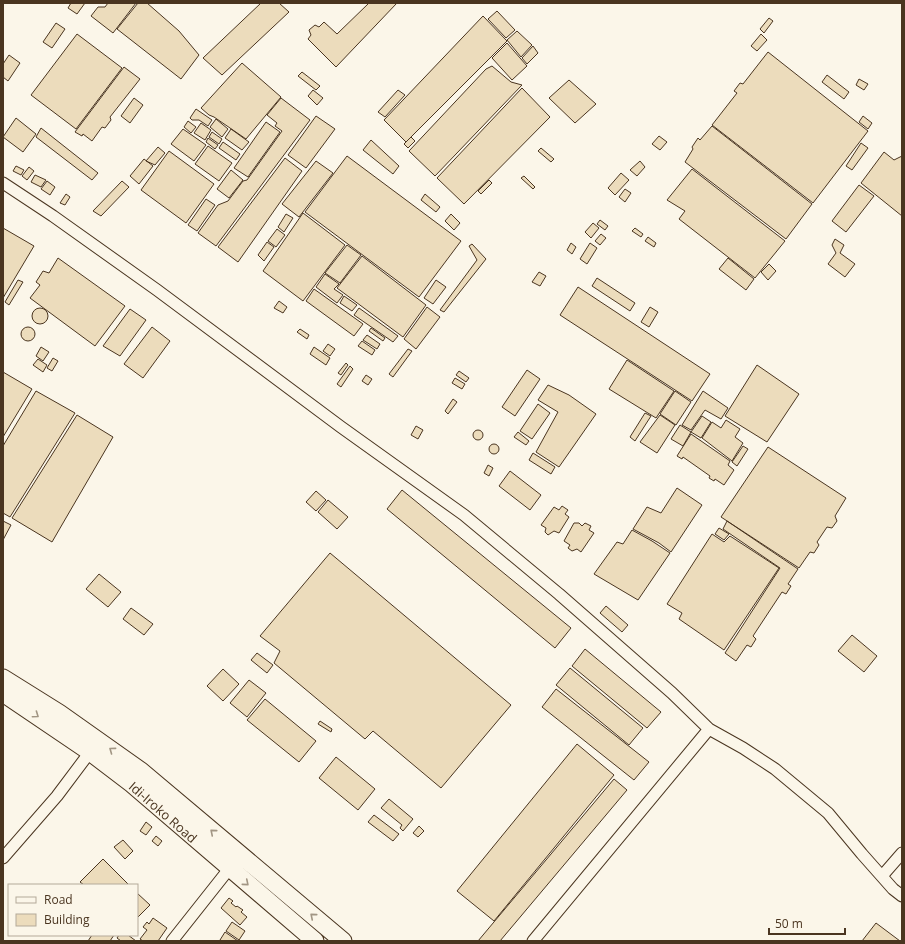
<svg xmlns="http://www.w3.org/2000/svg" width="905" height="944" font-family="'Open Sans',sans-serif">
  <rect width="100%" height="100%" fill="#fbf6e9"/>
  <path fill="#ecdcbc" stroke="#4a3520" d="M71 3H85L77 14 68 8Z
    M108 3H136L113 33 91 16 98 7H105Z
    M138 3H147L179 31 199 55 181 79 117 29Z
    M261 3H279L289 12 222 75 203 58Z
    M369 3H397L336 67 308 39 311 35 309 30 315 25 319 27 324 22 337 34Z
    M497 11 515 30 506 38 488 19Z
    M483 16 507 41 406 142 384 120Z
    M769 18 773 21 764 33 760 29Z
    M56 23 65 29 52 48 43 42Z
    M517 31 532 45 521 57 507 40Z
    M77 34 122 68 76 129 31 95Z
    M761 34 767 40 757 51 751 46Z
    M507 43 527 66 512 80 492 58Z
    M533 46 538 53 527 64 522 58Z
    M768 52 868 131 813 203 712 125 737 93 734 91 740 83 743 84Z
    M9 55 20 63 8 81 3 77V64Z
    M242 63 281 97 246 139 214 117 209 115 201 108Z
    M492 66 511 82 522 85 435 176 409 151 486 69Z
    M124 67 140 79 110 117 111 120 105 128 102 127 92 141 83 134 82 136 75 132Z
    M302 72 320 86 316 90 298 76Z
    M827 75 849 92 844 99 822 82Z
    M859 79 868 84 864 90 856 85Z
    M569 80 596 104 575 123 549 98Z
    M522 88 550 117 464 204 437 178Z
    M313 90 323 98 317 105 308 96Z
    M398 90 405 95 385 117 378 112Z
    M134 98 143 105 130 123 121 116Z
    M281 98 310 120 216 246 198 233 218 205 228 201 243 181 247 180 282 131 275 126 277 123 267 115Z
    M196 109 212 120 208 126 199 120H192L190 118Z
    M316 116 335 129 306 168 288 155Z
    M863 116 872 123 868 129 859 122Z
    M16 118 36 134 23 152 3 137Z
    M216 119 228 129 222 137 210 127Z
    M188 121 196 127 191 133 184 127Z
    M266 122 280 132 248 177 234 168Z
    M201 123 211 130 205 140 194 133Z
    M712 126 812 204 786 239 685 162 693 149 692 147 698 138 700 140Z
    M41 128 98 173 92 180 36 137Z
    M183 129 206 145 194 161 171 144Z
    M231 129 249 142 242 150 225 138Z
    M212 132 222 139 219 144 209 137Z
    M659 136 667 142 660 150 652 144Z
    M411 137 415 141 408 148 404 144Z
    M208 138 218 145 215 149 206 142Z
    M371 140 399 166 393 174 363 150Z
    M223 142 240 154 236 160 219 148Z
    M861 143 868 148 852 170 846 166Z
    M208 146 232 163 219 181 195 164Z
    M158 147 165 153 155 165 146 161Z
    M541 148 554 159 551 162 538 151Z
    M169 151 214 184 186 223 141 190Z
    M884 152 894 160 902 156V216L861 183Z
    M347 156 461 241 419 297 305 212Z
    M285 158 302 171 238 262 218 247Z
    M144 159 153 166 139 184 130 176Z
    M316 161 333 173 299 217 282 204Z
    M640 161 645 167 637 176 630 170Z
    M16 166 24 170 21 175 13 171Z
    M29 167 34 171 27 180 22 176Z
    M692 169 785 241 755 278 679 219 685 211 667 200Z
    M231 170 243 180 229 198 217 189Z
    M621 173 629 180 615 195 608 188Z
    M35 175 46 180 41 187 31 182Z
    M524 176 535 187 533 189 521 178Z
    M489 180 492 183 481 194 478 191Z
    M47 181 55 187 50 195 41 189Z
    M122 181 129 187 101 216 93 211Z
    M859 185 874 196 846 232 832 221Z
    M625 189 631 193 625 202 619 197Z
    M66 194 70 197 65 205 60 203Z
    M425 194 440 207 436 212 421 200Z
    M206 199 215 205 197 231 188 225Z
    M303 213 345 245 303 301 263 271Z
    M286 214 293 218 284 232 278 227Z
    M451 214 460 223 454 230 445 221Z
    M600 220 608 226 605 230 597 224Z
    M593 223 599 228 591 238 585 232Z
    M3 228 34 246 3 298Z
    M635 228 643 234 641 237 632 231Z
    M277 229 285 235 276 247 268 241Z
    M601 234 606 238 600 245 595 241Z
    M648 237 656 243 654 247 645 241Z
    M835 239 844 245 840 253 855 264 845 277 828 264 836 253 832 245Z
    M267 242 274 247 264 261 258 255Z
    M571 243 576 247 572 254 567 250Z
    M590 243 597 248 587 264 580 259Z
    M472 244 486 259 444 312 440 310 477 260 469 246Z
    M347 245 361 255 340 283 325 273Z
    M362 256 426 305 403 337 337 288Z
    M58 258 125 306 95 346 30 298 40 285 36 282 43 271 49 273Z
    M728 258 754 279 746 290 719 269Z
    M769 264 776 271 768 280 761 272Z
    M539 272 546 276 540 286 532 282Z
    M325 274 339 284 334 289 343 295 337 303 316 287Z
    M597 278 635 303 630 311 592 286Z
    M18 280 23 282 9 305 5 302Z
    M436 280 446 287 433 304 424 298Z
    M578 287 710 374 692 401 560 315Z
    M314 289 363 324 354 336 306 301Z
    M344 296 357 305 352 311 340 303Z
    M279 301 287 307 283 313 274 308Z
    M427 307 440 317 416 349 404 339Z
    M650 307 658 312 649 327 641 322Z
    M359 308 398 336 393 342 354 315Z
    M32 316a8 8 0 1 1 16 0a8 8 0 1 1-16 0Z
    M130 309 146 320 120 356 103 346Z
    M21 334a7 7 0 1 1 14 0a7 7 0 1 1-14 0Z
    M152 327 170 341 143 378 124 364Z
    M371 328 385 338 383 341 369 331Z
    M300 329 309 335 307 339 297 332Z
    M367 335 380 344 377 349 363 340Z
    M362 341 375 350 372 355 358 346Z
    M328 344 335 349 330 356 323 351Z
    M41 347 49 352 43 361 36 356Z
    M314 347 330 358 326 365 310 354Z
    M408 349 412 351 393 377 389 374Z
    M53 358 58 361 52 371 47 368Z
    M38 359 47 365 43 372 33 365Z
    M627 360 674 391 656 418 609 389Z
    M346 363 348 365 341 375 338 373Z
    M757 365 799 394 767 442 725 416Z
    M350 366 353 369 341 387 337 384Z
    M527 370 540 379 515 416 502 407Z
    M459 371 469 378 466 382 456 375Z
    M3 372 32 389 3 437Z
    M366 375 372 379 368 385 362 381Z
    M455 378 465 384 462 389 452 383Z
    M548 385 569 395 596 414 559 467 536 452 558 412 538 400Z
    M36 391 75 413 10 517 3 513V446Z
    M675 391 691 402 676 425 660 414Z
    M703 391 728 408 721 419 705 410 691 430 682 425Z
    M453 399 457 402 448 414 445 411Z
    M538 404 550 413 532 439 520 431Z
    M645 413 651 416 635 441 630 437Z
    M77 415 113 437 52 542 12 518Z
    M660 415 675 425 657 453 640 442Z
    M702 416 711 422 701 438 691 432Z
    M726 420 740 429 735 437 743 443 732 461 702 438 712 422 721 428Z
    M680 425 691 432 683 446 671 439Z
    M416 426 423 430 418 439 411 435Z
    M473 435a5 5 0 1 1 10 0a5 5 0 1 1-10 0Z
    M518 432 529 441 526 445 514 437Z
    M691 434 730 461 728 465 734 470 724 485 715 479 714 481 709 478 710 476 683 457 682 459 677 456Z
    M489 449a5 5 0 1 1 10 0a5 5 0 1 1-10 0Z
    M743 446 748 449 737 466 732 462Z
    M768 447 846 498 835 516 837 521 832 528 827 527 817 542 819 545 814 553 810 552 799 568 721 517Z
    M533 453 555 467 551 474 529 460Z
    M488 465 493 468 489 476 484 473Z
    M510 471 541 495 530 510 499 486Z
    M677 488 702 505 671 552 659 543 633 529 647 507 661 513Z
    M402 490 571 628 555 648 387 509Z
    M316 491 326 500 316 511 306 502Z
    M328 500 348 517 337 529 318 512Z
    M562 506 568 510 565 514 569 517 559 533 554 531 548 535 545 532 546 528 541 525 554 507 559 510Z
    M3 521 11 525 3 540Z
    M727 521 798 569 788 584 791 586 786 594 782 592 753 636 756 639 751 647 747 645 736 661 725 653 780 568 723 529Z
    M574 523H579L582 526 585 523 591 526 589 530 594 533 581 552 577 549 572 551 568 548 570 545 564 541Z
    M719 528 729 534 724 540 715 534Z
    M632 530 652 541 670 553 638 600 594 574 617 542 623 544Z
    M712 534 724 542 730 536 779 568 724 650 679 619 682 613 667 604Z
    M330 553 511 705 441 788 373 731 365 739 274 663 280 651 260 636Z
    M99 574 121 592 108 607 86 589Z
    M606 606 628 625 622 632 600 613Z
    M131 608 153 624 144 635 123 619Z
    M852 635 877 656 864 672 838 651Z
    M585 649 661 712 647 728 572 666Z
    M257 653 273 665 267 673 251 660Z
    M570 668 643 728 629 745 556 685Z
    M223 669 239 684 223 701 207 686Z
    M249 680 266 693 247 717 230 703Z
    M556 689 649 762 634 780 542 707Z
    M265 699 316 741 299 762 247 720Z
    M320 721 332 729 331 732 318 724Z
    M577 744 614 775 494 921 457 891Z
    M336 757 375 789 358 810 319 778Z
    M614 779 627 790 500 941H478Z
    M389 799 413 819 403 831 400 828 402 825 381 808Z
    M374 815 399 834 393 841 368 822Z
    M146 822 152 827 146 835 140 831Z
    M419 826 424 831 418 837 413 833Z
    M156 836 162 841 158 846 152 841Z
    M123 840 133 851 125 859 114 847Z
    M103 859 129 885H84L80 882Z
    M137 893 150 905 137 918Z
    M229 898 233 901 231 903 236 907 237 906 243 910 241 912 247 917 240 925 221 908Z
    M153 918 167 928 158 941H143L140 939 147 930 143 927 147 922 149 924Z
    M232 922 245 931 239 940 226 931Z
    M876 923 900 941H862Z
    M225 932 238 941H223L220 940Z
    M92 935H114L110 941H88Z
    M119 935H128L136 941H121L117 938Z"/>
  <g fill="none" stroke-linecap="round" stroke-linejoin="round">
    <defs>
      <path id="minor" d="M3 183 53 216 157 290 341 427 464 515 559 594 672 693 709 729 743 748 775 769 828 813 862 854 893 889 902 896
        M3 858 57 796 90 752
        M882 876 902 853
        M172 941 229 869
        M533 941 709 729"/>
      <path id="highway" d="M3 678 59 713 141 771 343 941
        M3 693 90 752 132 784 315 941"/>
    </defs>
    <use href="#minor" stroke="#4a3520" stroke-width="13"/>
    <use href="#highway" stroke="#4a3520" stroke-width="19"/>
    <use href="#minor" stroke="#fbf6e9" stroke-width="11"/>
    <use href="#highway" stroke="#fbf6e9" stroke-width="17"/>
  </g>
  <defs><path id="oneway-chevron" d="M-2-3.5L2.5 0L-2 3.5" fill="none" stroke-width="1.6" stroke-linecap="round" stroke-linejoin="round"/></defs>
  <g stroke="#a29684">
    <use href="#oneway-chevron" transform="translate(36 715) rotate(35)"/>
    <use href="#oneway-chevron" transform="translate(112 750) rotate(-144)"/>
    <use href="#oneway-chevron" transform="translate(213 832) rotate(-140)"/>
    <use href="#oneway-chevron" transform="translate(246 883) rotate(40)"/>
    <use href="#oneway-chevron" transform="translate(313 916) rotate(-140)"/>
  </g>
  <g text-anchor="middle" stroke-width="3" stroke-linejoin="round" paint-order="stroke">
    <g font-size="13" fill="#4a3520" stroke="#fbf6e9">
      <text transform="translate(163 812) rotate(41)" y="5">Idi-Iroko Road</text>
    </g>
  </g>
  <rect width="905" height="944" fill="none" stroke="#4a3520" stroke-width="8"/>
  <rect x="8" y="884" width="130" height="52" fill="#fbf6e9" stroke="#b4a999"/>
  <rect x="16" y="897" width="20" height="6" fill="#fbf6e9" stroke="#b4a999"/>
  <text x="44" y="904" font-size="12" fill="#4a3520">Road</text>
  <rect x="16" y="914" width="20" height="12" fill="#ecdcbc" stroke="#b4a999"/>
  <text x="44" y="924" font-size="12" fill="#4a3520">Building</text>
  <path d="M769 928v6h76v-6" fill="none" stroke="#4a3520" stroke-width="2"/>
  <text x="775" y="928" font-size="12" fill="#4a3520" stroke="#fbf6e9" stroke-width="3" paint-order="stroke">50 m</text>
</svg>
